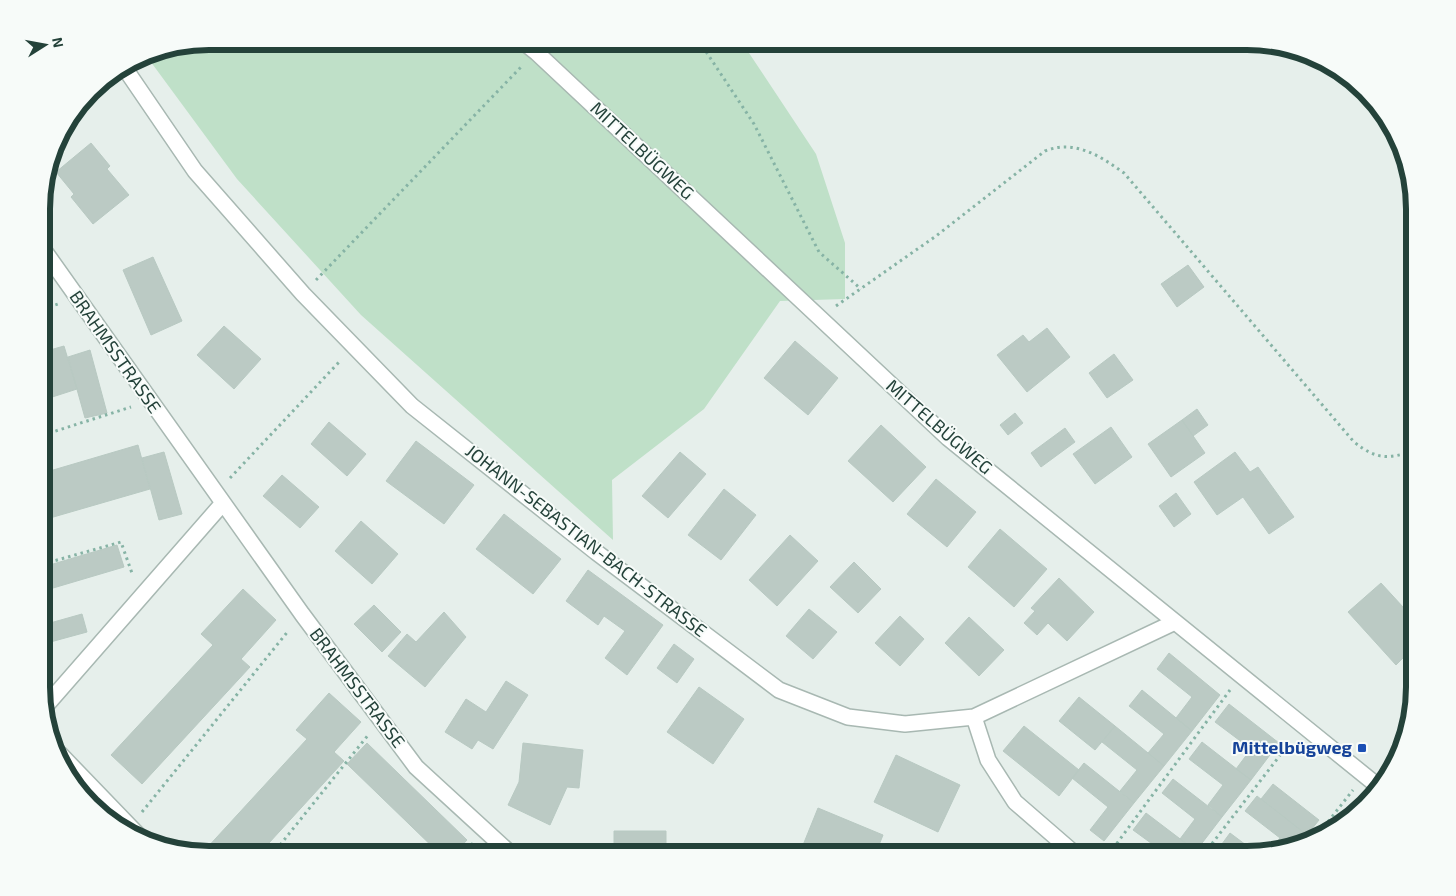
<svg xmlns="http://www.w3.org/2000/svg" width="1456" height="896" font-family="'Exo 2',sans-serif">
  <rect width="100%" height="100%" fill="#e6efeb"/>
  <path fill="#bfe0c8" d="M209 41H744L749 53 816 154 845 243V299L780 301 704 409 612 480 613 540 361 315 237 179 145 54Z"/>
  <path fill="#bbcac4" stroke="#b8c9c2" d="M91 143 110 166 107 169 129 195 93 224 71 197 74 194 56 172Z
    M153 257 182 321 151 335 123 270Z
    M1188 265 1204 287 1177 307 1161 284Z
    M224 326 261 359 234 389 197 355Z
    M1047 328 1070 357 1027 392 997 355 1023 335 1029 342Z
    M795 341 838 378 808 415 764 378Z
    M64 346 77 389 43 400V352Z
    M90 350 107 413 85 418 68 357Z
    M1114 354 1133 380 1107 398 1089 373Z
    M1197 409 1208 425 1193 436 1182 420Z
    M1015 413 1023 423 1008 435 1000 425Z
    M1182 420 1205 453 1171 477 1148 444Z
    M329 422 366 454 347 476 311 444Z
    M881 425 926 467 893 502 848 461Z
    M1111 427 1132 457 1095 484 1073 454Z
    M1065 428 1075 442 1041 467 1031 453Z
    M416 441 474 485 444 524 386 481Z
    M138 445 150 489 43 520V473Z
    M164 452 182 514 159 520 142 458Z
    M680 452 706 474 668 518 642 496Z
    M1235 452 1250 472 1258 467 1294 517 1269 534 1243 497 1217 515 1194 482Z
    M282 475 319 507 300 528 263 496Z
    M936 479 976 512 947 547 907 514Z
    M724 489 756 515 721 560 688 535Z
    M1176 493 1191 514 1174 527 1159 506Z
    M504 514 561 559 533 594 476 549Z
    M361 521 398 554 372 584 335 551Z
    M1000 529 1047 569 1014 607 968 567Z
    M790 535 818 561 777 606 749 580Z
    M117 545 124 567 43 591V567Z
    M854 562 881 589 858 613 830 587Z
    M588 570 663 625 627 675 605 658 625 631 604 616 598 625 566 601Z
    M1059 578 1094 612 1067 641 1048 623 1037 635 1024 623 1035 611 1031 608Z
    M1381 583 1414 619V647L1396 665 1348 612Z
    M243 589 276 620 241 659 250 667 142 784 111 755 213 645 201 634Z
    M374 605 401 632 382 652 354 624Z
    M809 609 837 632 813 659 786 636Z
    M444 612 466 637 425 687 388 656 407 634 416 642Z
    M82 614 87 632 43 644V625Z
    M900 616 924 639 900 666 875 643Z
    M969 617 1004 650 979 676 945 643Z
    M674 644 694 659 677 683 657 668Z
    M1169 653 1220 695 1192 731 1176 718 1192 697 1157 669Z
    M506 681 528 695 493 749 478 740 472 749 445 732 466 699 486 712Z
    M699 687 744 719 713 764 667 732Z
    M1142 690 1192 731 1164 766 1148 753 1164 734 1129 706Z
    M329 693 361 722 334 752 344 761 258 855H210L205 850 307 739 296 730Z
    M1079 697 1115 726 1095 750 1059 721Z
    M1229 704 1279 743 1251 780 1236 769 1251 749 1215 722Z
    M1024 726 1079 770 1059 796 1003 751Z
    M1115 726 1164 766 1134 803 1120 791 1137 770 1102 742Z
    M1202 742 1251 780 1222 817 1208 805 1223 785 1189 759Z
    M367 743 467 840 453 855H441L347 764Z
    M523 743 583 750 579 788 567 787 550 825 508 805 519 782Z
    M896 755 960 785 938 832 874 802Z
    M1084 763 1134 803 1104 841 1090 830 1108 807 1072 778Z
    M1173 779 1222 817 1196 851 1180 839 1195 819 1162 793Z
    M1273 784 1319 820 1307 835 1261 799Z
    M1257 796 1307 835 1302 841 1270 851 1280 838 1245 811Z
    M1353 802 1358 807 1346 818 1343 815Z
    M818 808 883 835 875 855H799Z
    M1146 813 1196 851 1193 854H1166L1133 830Z
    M614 831H666V855H614Z
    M1230 833 1258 854H1227L1219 848Z"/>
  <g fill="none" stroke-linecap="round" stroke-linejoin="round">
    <defs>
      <path id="minor" d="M522 41 537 53 948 438 1379 787
        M124 67 195 171 303 294 412 406 596 552 779 690 848 717 905 724 974 717 1175 622
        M43 249 302 614 416 767 512 855
        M43 709 223 503
        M974 717 988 760 1015 802 1075 854
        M60 754 140 837"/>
    </defs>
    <use href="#minor" stroke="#a8b8b2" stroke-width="18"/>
    <path stroke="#86b3a5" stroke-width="3" stroke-dasharray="2.5 4" stroke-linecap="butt" d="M699 41 754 124 819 252 861 289
      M316 280 522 66
      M836 306 936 236 1045 151C1075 139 1100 156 1124 173L1354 442C1377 460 1388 459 1414 451
      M43 309 58 304
      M43 435 131 407
      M230 478 341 360
      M43 564 121 542 133 576
      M142 812 289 630
      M1316 837 1353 790
      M1109 854 1230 690
      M1204 854 1291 741
      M272 855 369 734
      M463 855 473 843"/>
    <use href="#minor" stroke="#fff" stroke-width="15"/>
  </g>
  <rect fill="#1a4fb4" stroke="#f7fbf9" stroke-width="2" x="1357" y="743" width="10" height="10" rx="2.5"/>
  <g text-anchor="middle" stroke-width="4" stroke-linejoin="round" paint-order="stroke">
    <g font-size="18" fill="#24423a" stroke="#f7fbf9">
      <text transform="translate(642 151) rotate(43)" y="6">MITTELBÜGWEG</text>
      <text transform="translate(115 352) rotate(55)" y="6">BRAHMSSTRASSE</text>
      <text transform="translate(939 427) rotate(41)" y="6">MITTELBÜGWEG</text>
      <text transform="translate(586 541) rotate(38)" y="6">JOHANN-SEBASTIAN-BACH-STRASSE</text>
      <text transform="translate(357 688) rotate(53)" y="6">BRAHMSSTRASSE</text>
    </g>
    <g font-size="18" font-weight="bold" fill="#164399" stroke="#f7fbf9" text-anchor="end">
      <text x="1352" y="754">Mittelbügweg</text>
    </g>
  </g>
  <path d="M0 0H1456V896H0ZM209 50H1247A159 159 0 0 1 1406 209V687A159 159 0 0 1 1247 846H209A159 159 0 0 1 50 687V209A159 159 0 0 1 209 50Z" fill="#f7fbf9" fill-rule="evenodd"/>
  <path fill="none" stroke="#24423a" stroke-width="6" d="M209 50H1247A159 159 0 0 1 1406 209V687A159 159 0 0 1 1247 846H209A159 159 0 0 1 50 687V209A159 159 0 0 1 209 50Z"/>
  <g transform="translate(45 45) rotate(79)" stroke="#f7fbf9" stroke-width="4" paint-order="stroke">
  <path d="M0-4L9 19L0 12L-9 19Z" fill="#24423a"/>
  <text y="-8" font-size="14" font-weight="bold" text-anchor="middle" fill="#24423a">N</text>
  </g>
</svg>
